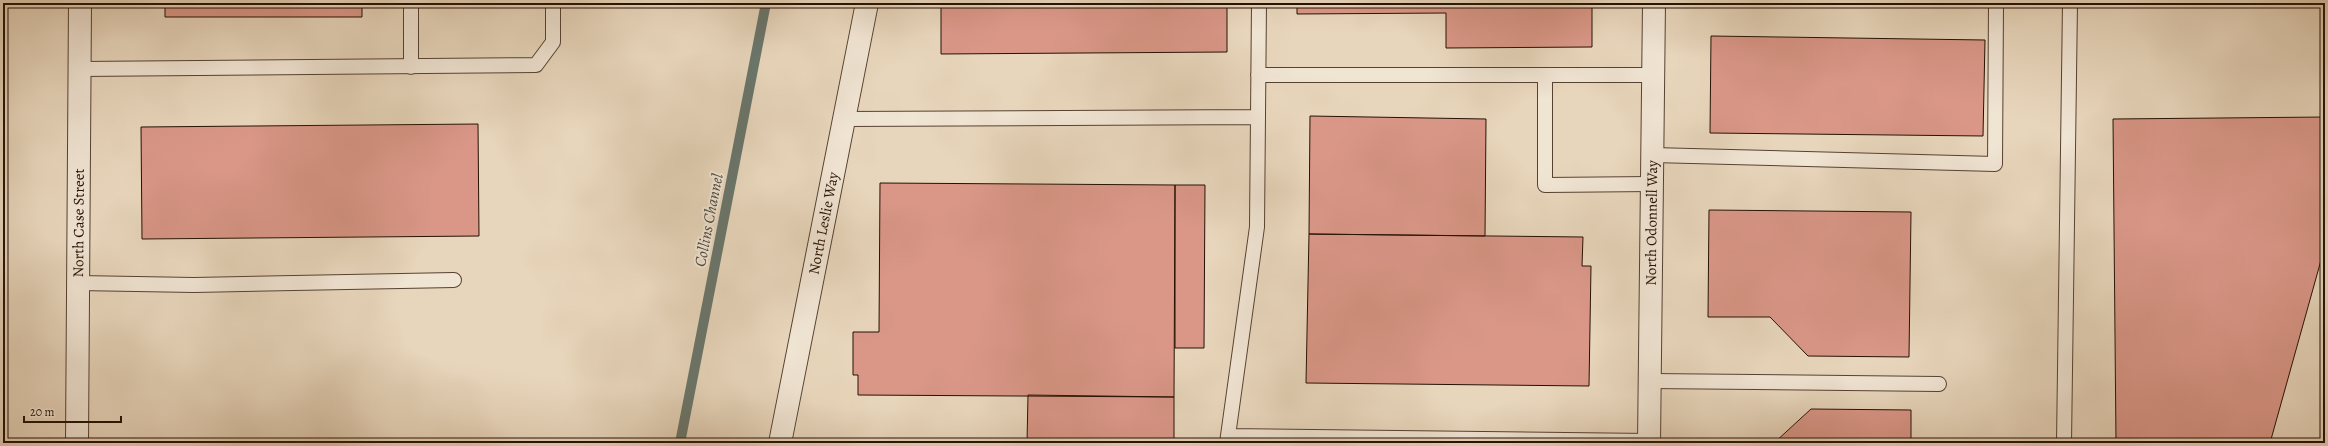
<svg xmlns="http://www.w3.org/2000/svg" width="2328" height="446" font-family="Alegreya,serif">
  <rect width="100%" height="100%" fill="#e8d6bc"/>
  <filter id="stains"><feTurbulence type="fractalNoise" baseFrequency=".005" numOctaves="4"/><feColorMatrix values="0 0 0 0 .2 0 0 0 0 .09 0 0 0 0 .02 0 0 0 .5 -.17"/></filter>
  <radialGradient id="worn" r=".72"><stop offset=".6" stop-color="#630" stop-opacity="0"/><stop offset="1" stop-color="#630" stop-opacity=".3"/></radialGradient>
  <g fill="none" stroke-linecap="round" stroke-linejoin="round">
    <path stroke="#69766c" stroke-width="10" d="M680 443 766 3"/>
  </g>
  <path fill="#da9788" stroke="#251104" d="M165 3H362V17H165Z
    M941 3H1227V52L941 54Z
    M1297 3H1592V47L1446 48V13L1297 14Z
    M1711 36 1985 40 1983 136 1710 133Z
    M1310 116 1486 119 1485 236 1309 234Z
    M2325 117V246L2270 443H2116L2113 119Z
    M478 124 479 236 142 239 141 127Z
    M880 183 1175 185 1174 397 858 395V375H853V332H879Z
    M1175 185H1205L1204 348H1175Z
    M1709 210 1911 212 1909 357 1808 356 1770 317H1708Z
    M1309 234 1583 237 1582 266H1591L1589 386 1306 383Z
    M1028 395 1174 397V443H1027Z
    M1811 409 1911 410V443H1774Z"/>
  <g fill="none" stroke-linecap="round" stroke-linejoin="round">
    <defs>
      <path id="lane" d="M411 67V3
        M80 69 536 65 553 42V3
        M1258 75H1653
        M1545 75V185L1652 184
        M844 119 1258 117
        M1652 155 1995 164 1996 3
        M78 283 194 285 454 280
        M1650 381 1939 384
        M1228 436 1649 441
        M1227 443 1257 227 1259 3
        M2064 443 2070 3"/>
      <g id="street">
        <path id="s1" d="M77 443 80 3"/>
        <path id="s2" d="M780 443 867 3"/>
        <path id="s3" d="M1649 443 1654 3"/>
      </g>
    </defs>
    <use href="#lane" stroke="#564232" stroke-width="16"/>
    <use href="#street" stroke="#564232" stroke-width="24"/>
    <use href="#lane" stroke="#f0e4d3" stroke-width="14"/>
    <use href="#street" stroke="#f0e4d3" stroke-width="22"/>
  </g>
  <g text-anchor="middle" stroke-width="4" stroke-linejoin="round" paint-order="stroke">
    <g font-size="15" fill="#251104" stroke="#f0e4d3">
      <text dy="5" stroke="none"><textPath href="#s1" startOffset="220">North Case Street</textPath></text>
      <text dy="5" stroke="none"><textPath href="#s2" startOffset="224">North Leslie Way</textPath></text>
      <text dy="5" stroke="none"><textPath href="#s3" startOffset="220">North Odonnell Way</textPath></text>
    </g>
    <g font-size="16" font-style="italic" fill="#4d4c41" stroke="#f0e4d3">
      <text transform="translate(708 220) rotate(-79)" y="6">Collins Channel</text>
    </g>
  </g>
  <rect width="2328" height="446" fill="none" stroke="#e8d6bc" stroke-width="16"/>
  <rect x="4" y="4" width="2320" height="438" fill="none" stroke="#251104" stroke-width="2"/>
  <rect x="8" y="8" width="2312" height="430" fill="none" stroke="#251104"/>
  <path d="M24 416v6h97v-6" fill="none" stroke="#251104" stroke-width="2"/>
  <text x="30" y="416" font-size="12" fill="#251104" stroke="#f0e4d3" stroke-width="3" paint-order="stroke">20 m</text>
  <rect width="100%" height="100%" filter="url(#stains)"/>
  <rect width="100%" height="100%" fill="url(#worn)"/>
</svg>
